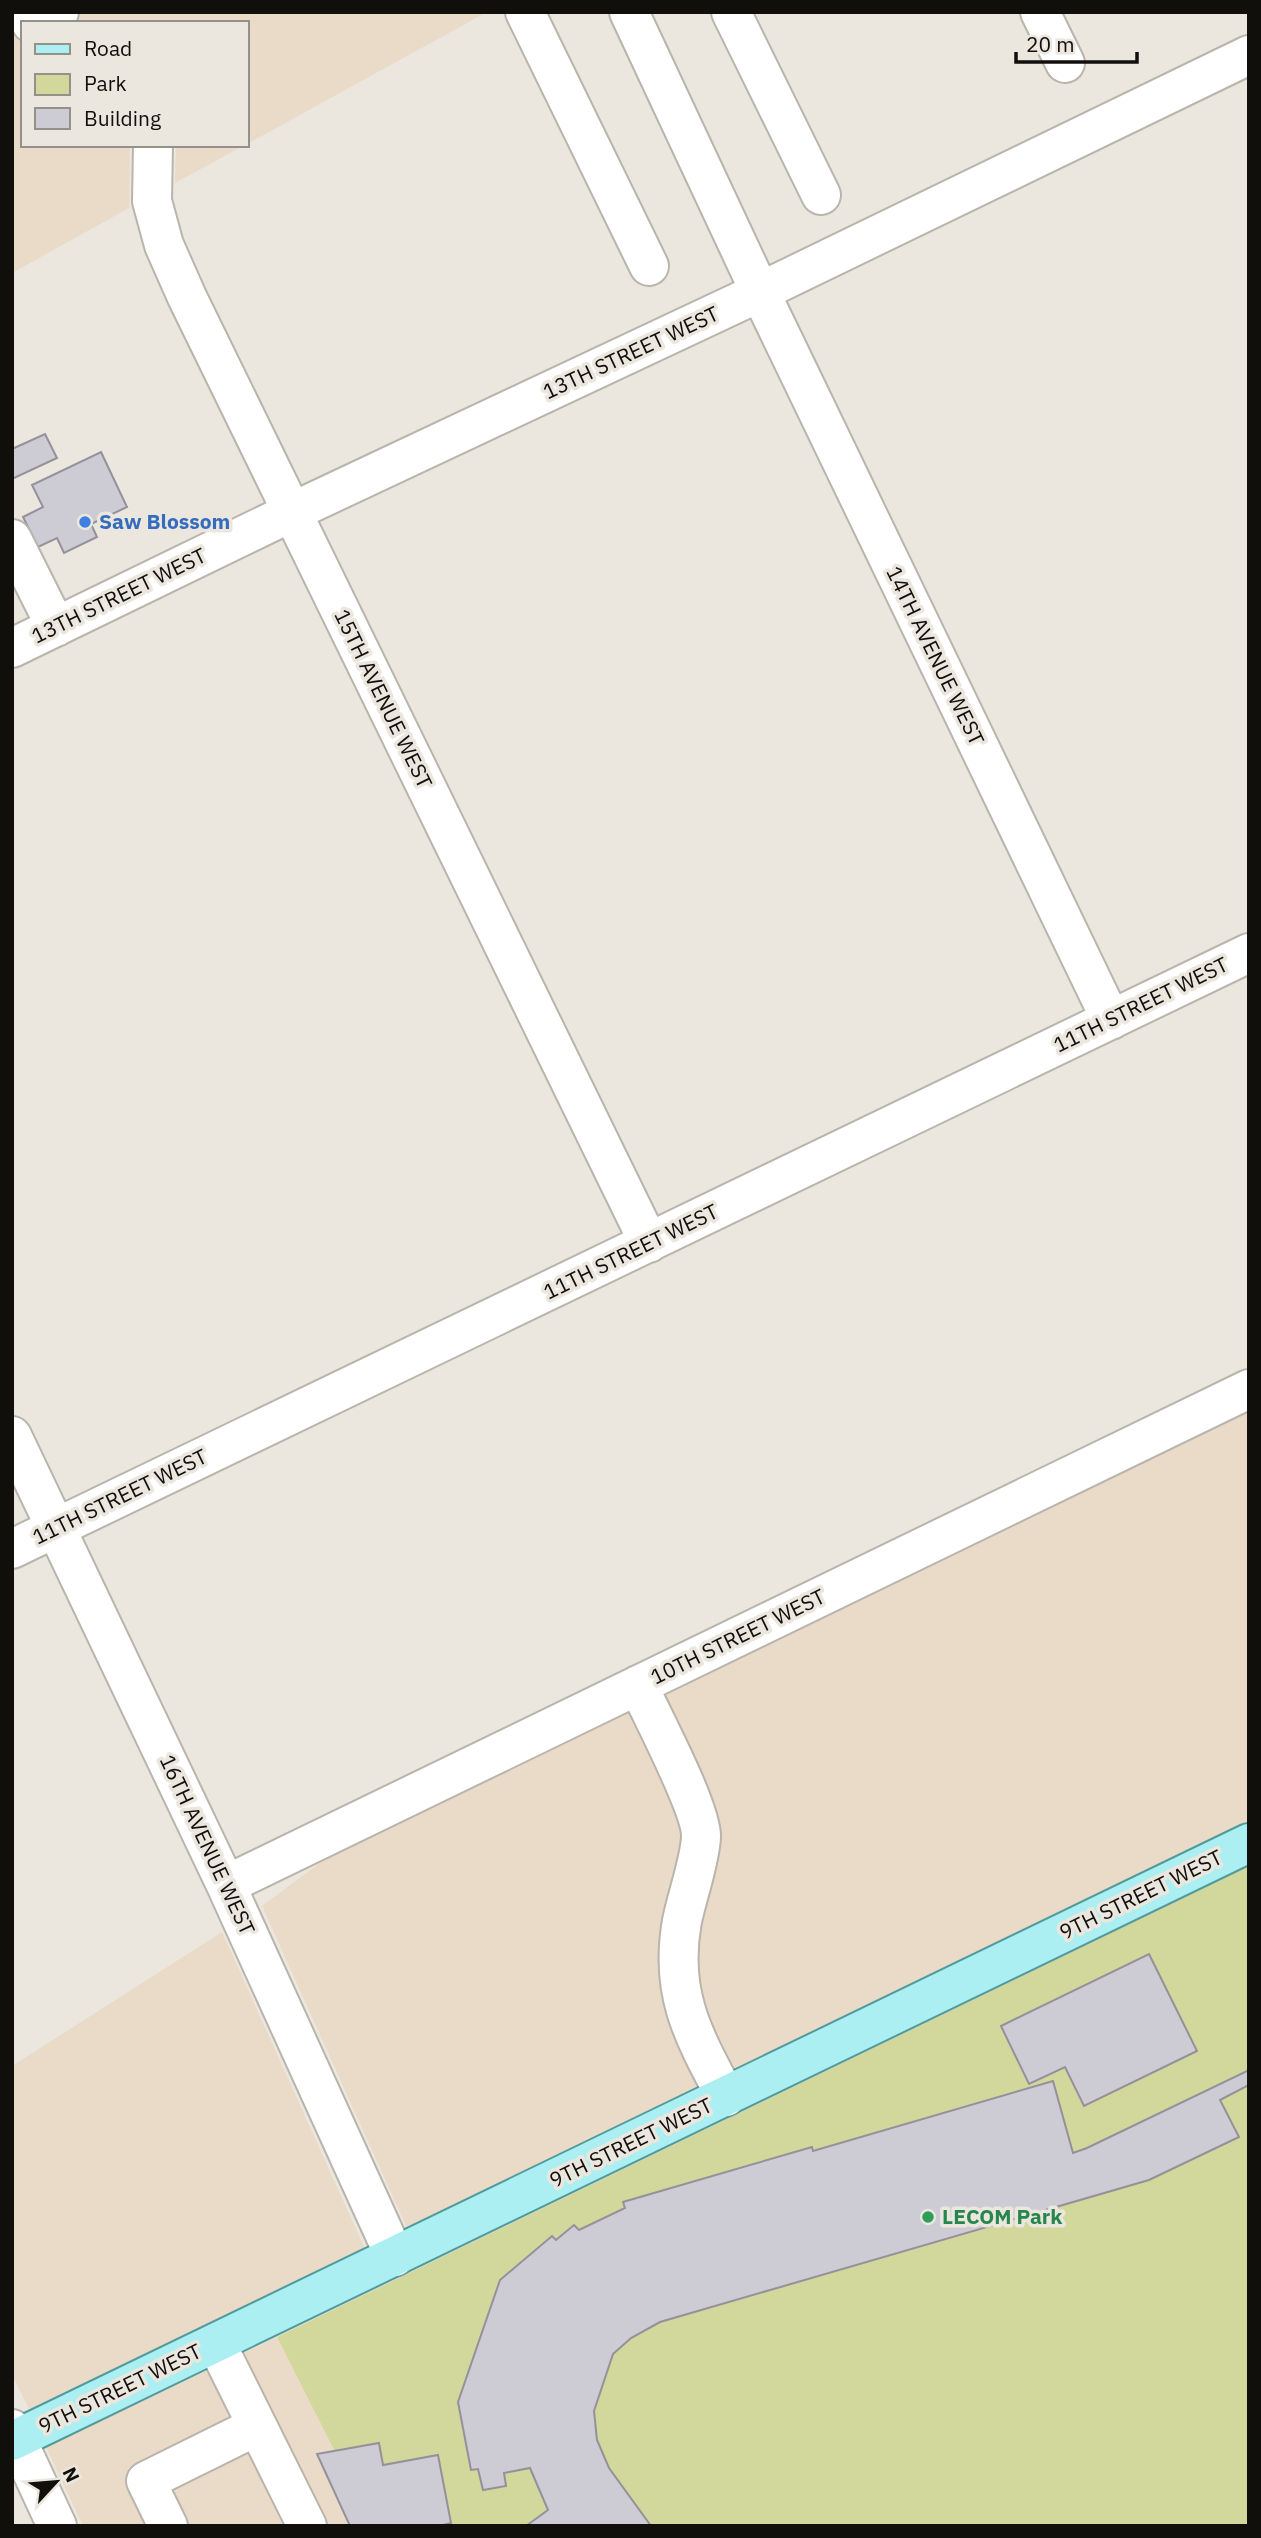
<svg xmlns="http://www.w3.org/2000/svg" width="1261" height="2538" font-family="'IBM Plex Sans',sans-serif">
  <rect width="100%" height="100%" fill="#ebe7de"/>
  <path fill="#e9dbc8" d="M12 12H487L247 144V23H23V145H130L129 208 12 273Z
    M176 145H245L175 183Z
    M1249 1412V1820L407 2228 262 1906 321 1862Z
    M222 1932 365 2249 29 2409 12 2375V2066Z
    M277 2337 372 2526H83L46 2447Z"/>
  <path fill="#d2d79c" d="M1249 1866V2526H350L317 2454 334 2450 277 2337Z"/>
  <path fill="#cdcbd4" stroke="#94919a" stroke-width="2" d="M45 434 57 458 12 479V449Z
    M101 452 127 507 91 524 97 537 64 553 57 538 38 547 23 517 43 507 32 485Z
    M1149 1954 1197 2051 1084 2106 1065 2067 1029 2084 1001 2026Z
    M1249 2070V2085L1220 2100 1239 2137 1149 2180 660 2322 631 2338 613 2354 594 2411 597 2440 609 2468 651 2526H526L548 2510 530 2468 504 2473 506 2486 483 2490 478 2469 471 2470 458 2402 500 2280 552 2236 556 2240 574 2225 579 2230 625 2208 623 2202 812 2147 813 2151 1053 2081 1073 2153 1087 2148Z
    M379 2443 383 2465 438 2455 451 2523 439 2526H350L317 2454Z"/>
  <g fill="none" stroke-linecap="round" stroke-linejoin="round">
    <defs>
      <path id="minor" d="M525 12 649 266
        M629 12 760 292 1111 1020
        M731 12 821 195
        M1040 12 1065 63
        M31 23 59 12
        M153 145 152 201 164 245 187 297 649 1243
        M12 539 56 627
        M12 648 292 512 741 301 1249 55
        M12 1436 226 1885 395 2257
        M12 1549 1249 953
        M638 1685C652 1716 702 1809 701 1837 700 1861 687 1896 682 1921 669 1993 693 2035 726 2097
        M226 1885 1249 1389
        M216 2343 307 2526
        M12 2429 57 2526
        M168 2526 146 2481 257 2426"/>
      <path id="major" d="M12 2441 1249 1843"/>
    </defs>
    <use href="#minor" stroke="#b9b4ac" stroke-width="42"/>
    <use href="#major" stroke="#519a9c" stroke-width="42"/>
    <use href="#minor" stroke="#fff" stroke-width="38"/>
    <use href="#major" stroke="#abeff2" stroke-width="38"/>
  </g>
  <circle fill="#3f7fe0" stroke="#ebe7de" stroke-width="2.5" cx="85" cy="522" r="7"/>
  <circle fill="#2e9e5b" stroke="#ebe7de" stroke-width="2.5" cx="928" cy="2217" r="7"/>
  <g text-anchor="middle" stroke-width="7" stroke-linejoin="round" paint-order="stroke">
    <g font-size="21" fill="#110f0c" stroke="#ebe7de">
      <text transform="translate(631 353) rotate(-25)" y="7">13TH STREET WEST</text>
      <text transform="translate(119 596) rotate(-26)" y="7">13TH STREET WEST</text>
      <text transform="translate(935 656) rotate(64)" y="7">14TH AVENUE WEST</text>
      <text transform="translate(383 699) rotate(64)" y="7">15TH AVENUE WEST</text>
      <text transform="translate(1141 1005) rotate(-26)" y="7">11TH STREET WEST</text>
      <text transform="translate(631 1252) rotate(-26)" y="7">11TH STREET WEST</text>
      <text transform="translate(120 1497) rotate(-26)" y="7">11TH STREET WEST</text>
      <text transform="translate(738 1637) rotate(-26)" y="7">10TH STREET WEST</text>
      <text transform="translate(207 1845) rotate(65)" y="7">16TH AVENUE WEST</text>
      <text transform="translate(1141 1895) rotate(-26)" y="7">9TH STREET WEST</text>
      <text transform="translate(631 2143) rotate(-26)" y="7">9TH STREET WEST</text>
      <text transform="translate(120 2389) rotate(-26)" y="7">9TH STREET WEST</text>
    </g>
    <g font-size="21" font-weight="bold" fill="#366cbe" stroke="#ebe7de" text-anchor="start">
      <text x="99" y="529">Saw Blossom</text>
    </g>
    <g font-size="21" font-weight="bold" fill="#27864d" stroke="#ebe7de" text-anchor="start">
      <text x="942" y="2224">LECOM Park</text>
    </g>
  </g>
  <rect width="1261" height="2538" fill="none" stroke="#110f0c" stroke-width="28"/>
  <rect x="21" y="21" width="228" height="126" fill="#ebe7de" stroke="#94918a" stroke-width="2"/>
  <rect x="35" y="44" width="35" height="10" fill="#abeff2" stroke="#94918a" stroke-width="2"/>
  <text x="84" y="56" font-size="21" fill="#110f0c">Road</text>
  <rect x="35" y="74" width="35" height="21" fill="#d2d79c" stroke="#94918a" stroke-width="2"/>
  <text x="84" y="91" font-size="21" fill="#110f0c">Park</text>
  <rect x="35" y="108" width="35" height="21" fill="#cdcbd4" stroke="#94918a" stroke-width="2"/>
  <text x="84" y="126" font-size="21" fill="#110f0c">Building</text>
  <g transform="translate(56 2482) rotate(64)" stroke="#ebe7de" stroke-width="5" paint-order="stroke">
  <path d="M0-5L12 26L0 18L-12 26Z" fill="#110f0c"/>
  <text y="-10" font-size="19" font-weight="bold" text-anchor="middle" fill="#110f0c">N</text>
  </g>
  <path d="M1016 52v10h121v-10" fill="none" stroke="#110f0c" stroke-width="3.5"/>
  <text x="1026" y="52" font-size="21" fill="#110f0c" stroke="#ebe7de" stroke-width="5" paint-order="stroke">20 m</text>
</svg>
